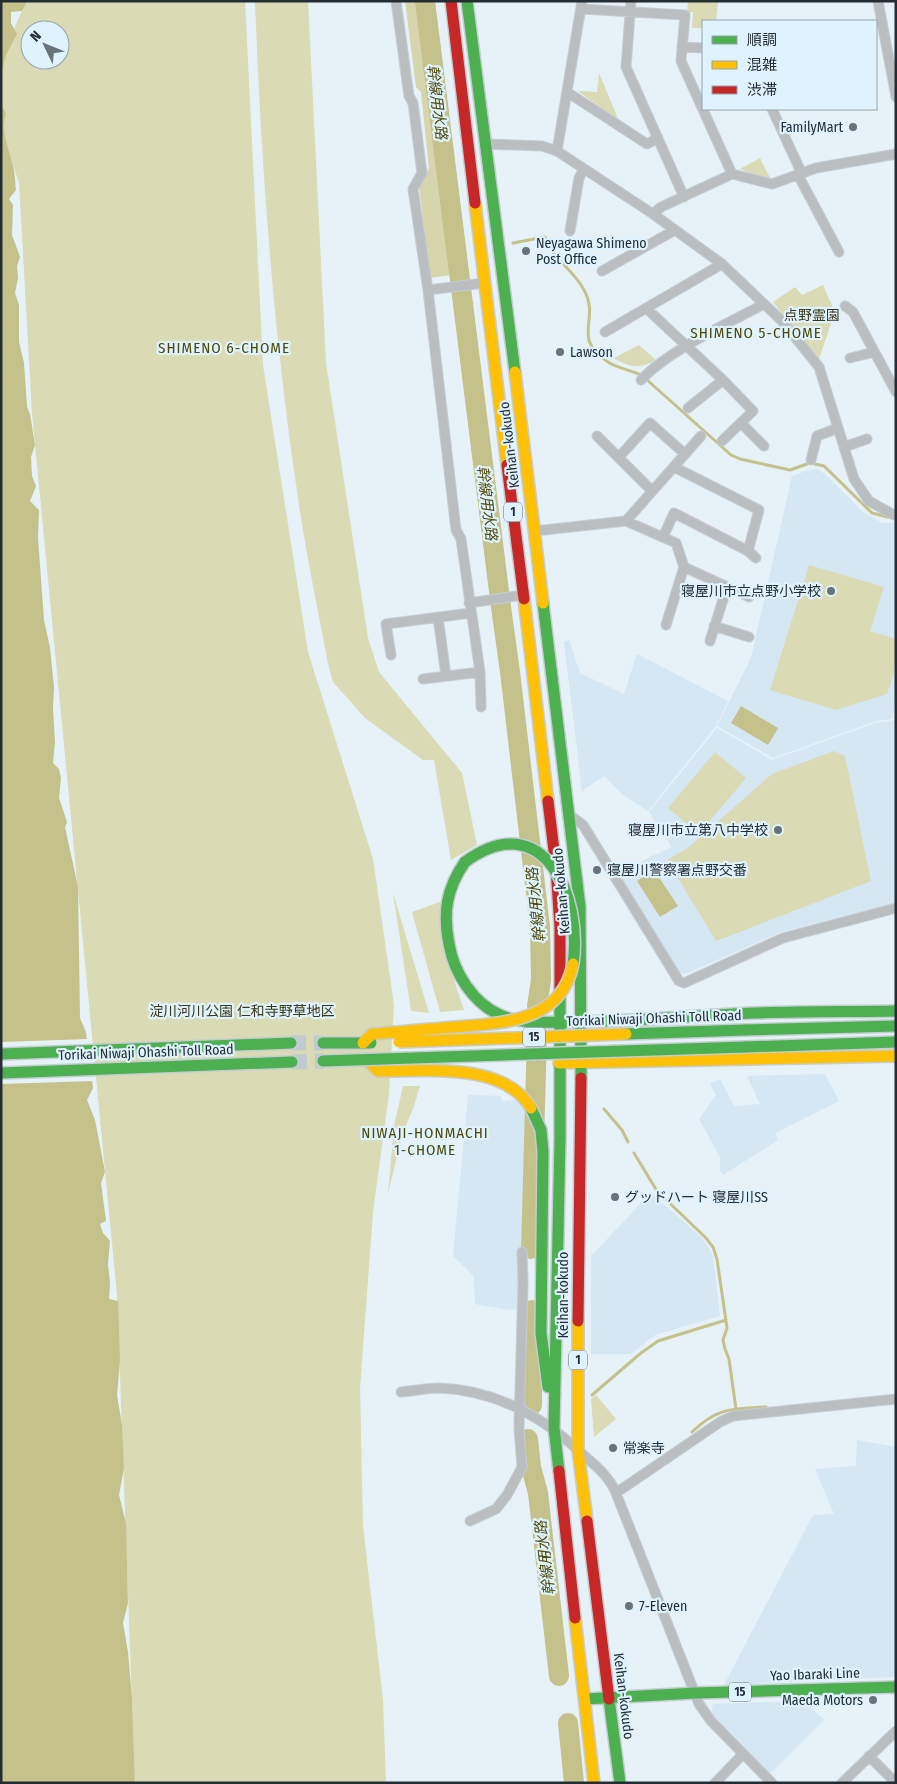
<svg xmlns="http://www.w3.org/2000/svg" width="897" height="1784" font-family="'Fira Sans Condensed','Noto Sans JP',sans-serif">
  <rect width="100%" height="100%" fill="#e6f1f8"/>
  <path fill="#d4e7f2" d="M818 469 828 477 863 512 882 523 896 522V701L892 719 876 721 773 758 717 726 751 658 792 476 809 470Z
    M569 640 580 673 624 694 637 654 728 701 716 726 648 811 623 795 604 776 582 791 564 642Z
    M896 720V903L781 932 685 974 677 971 618 875 648 858 672 847 649 812 717 728 772 760 875 723Z
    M825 1074 839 1101 775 1133 778 1140 723 1175 720 1170V1157L699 1119 716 1095 710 1084 720 1079 734 1106 760 1104 747 1076Z
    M468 1095 501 1096 502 1101 520 1100 527 1107 518 1309 510 1310 475 1304 474 1276 453 1256Z
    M651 1193 702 1238 707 1245 713 1256 720 1316 655 1335 631 1354H591V1256Z
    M857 1440 896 1447V1677L724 1685 813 1515 834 1514 815 1469 856 1466Z
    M804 1701 824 1720 770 1774 711 1715 713 1704Z"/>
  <path fill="#dadab5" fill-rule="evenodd" d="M26 1H245L263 365 308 652 373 859 394 1005 389 1094 373 1212 360 1388 363 1526 383 1700 386 1783H135L117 1295 32 413 19 183 3 134 1 121V60ZM30 30H60V60H30Z
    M255 1H308L326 363 368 638 379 672 462 773 477 845 451 860 434 760H423L365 718 333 682 328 663C317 606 305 549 297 491 273 329 261 165 255 1Z
    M688 1H718L716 21H703V28H692L693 12H687Z
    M599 73 619 121 578 91 597 92Z
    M760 158 772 182 740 169Z
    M823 285 835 312 819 359 773 302 795 287 802 295Z
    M639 345 656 360C640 369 630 368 614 358Z
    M809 565 884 587 870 631 896 639V665L887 694 836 710 770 690Z
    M834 751 845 756 871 881 716 941 667 860 689 847 772 774Z
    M715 752 746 778 699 834 668 808Z
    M393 893 429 1013 411 1011Z
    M440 902 442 944 464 1010 440 1012 412 912Z
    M403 1086H420L413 1109 403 1132 388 1193 394 1126Z
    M596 1395 616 1419 594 1437 591 1399Z"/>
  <path fill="#d6d5ac" d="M405 1H416L450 275 430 278 419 186 429 168 421 92 416 87Z"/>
  <path fill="#c4c18a" d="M1 1H27L22 11 11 12V23L17 34 6 55 1 74Z
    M1 104 6 114C0 131 8 145 12 162 15 171 15 181 16 190L9 199 13 205 12 235 20 257 17 266 18 278 15 293 19 305V342L24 363 27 407 30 414 35 445 31 457 32 476 36 486 30 501 39 510 38 538 44 620 50 648 54 687 53 709 55 742 53 763 59 769 61 778 59 798 67 822 65 827 78 887 80 1018 86 1032 93 1088 87 1100 95 1120 105 1172 101 1183 106 1221 100 1224 103 1233 110 1241 108 1264 110 1283 109 1299 118 1301 120 1360 117 1395 122 1425 124 1468 119 1495 126 1523 128 1603 123 1623 128 1652 132 1698 135 1783H1Z
    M741 706 778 728 768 745 731 723Z
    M654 870 678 906 660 917 637 881Z"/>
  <path fill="#e6f1f8" d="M89 1039 94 1081 1 1084V1042Z"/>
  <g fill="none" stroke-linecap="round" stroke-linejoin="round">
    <path stroke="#c4c18a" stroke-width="3" d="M513 243 545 237C552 259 574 270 584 290 601 321 570 337 608 362 617 368 630 370 641 375
      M456 253 465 252
      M462 299 472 303
      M646 379 731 455 740 459 790 470 810 463 824 466 872 513 896 519
      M604 1109 622 1130 628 1142
      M634 1153 657 1191 705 1237 713 1247 717 1259 727 1328 723 1340 725 1349 729 1359 736 1409
      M592 1395 641 1353 658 1341 726 1320
      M692 1432C718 1407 732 1409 766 1407"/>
    <path stroke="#c4c18a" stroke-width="20" d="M425 1 501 607 510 672 540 927 541 980 537 1006
      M531 1249 537 1034
      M532 1310V1405
      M528 1439 531 1467 538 1493 559 1676
      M568 1723 574 1783"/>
    <path stroke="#bfcad1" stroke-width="15" stroke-dasharray="15 8" stroke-linecap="butt" d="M291 1043H323
      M292 1062 323 1061"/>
    <defs>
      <path id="street" d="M396 1 409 96 413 103 422 173 413 189 428 290 456 530 461 539 480 672 481 707
        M631 1 626 67 684 197
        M878 1 896 97
        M582 9 685 15 681 61 732 174 661 207 653 214
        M682 47 703 48
        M567 92 647 144 658 138
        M772 109 802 174
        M485 144 542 146 557 151 653 214 722 264 782 321 819 367 854 479 869 501 894 515 896 514
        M557 151 582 1
        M732 174 772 184 816 168 896 154
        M798 175 839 252
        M570 231 579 178 584 169
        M602 271 675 230
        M428 290 484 283
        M845 306 853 312 896 392
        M646 308 723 380 753 411 722 441
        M605 332 722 264
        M850 358 874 352
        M641 380C669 350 727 324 764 304
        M688 408 723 380
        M741 423 764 446
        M597 436 652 491
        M844 447 867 439
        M619 457 650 423 685 454
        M811 460 817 436 838 428
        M674 467 759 510 748 551
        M626 521 701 436
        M535 531 626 521 676 543 684 567 666 625
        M663 537 674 513 748 551 756 558
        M684 567 749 597
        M469 603 523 595
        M438 617 446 676
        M714 626 749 637
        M710 641 727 587
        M391 655 386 624 471 613
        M423 679 480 672
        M570 815 583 825 679 981 684 983 783 938 896 908
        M401 1392C413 1391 427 1388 439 1388 494 1390 542 1416 581 1453 595 1465 609 1476 616 1493L699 1704 711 1721 772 1783
        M616 1493 720 1422 733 1416 896 1399
        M470 1521 496 1509 507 1495 522 1467 519 1428 523 1283 522 1252
        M869 1756 896 1783
        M715 1783 743 1754
        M842 1783 896 1731"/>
      <path id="fast" d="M467 1 515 372
        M543 603 580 907 581 1078
        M465 862C446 889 443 913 449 944 454 973 473 1003 500 1015 522 1025 551 1022 575 1022 628 1021 681 1017 733 1014 788 1011 842 1012 896 1011
        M745 1030 896 1026
        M745 1047 896 1042
        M1 1054 291 1043
        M1 1073 292 1062
        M531 1108 541 1130 543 1152 541 1333 548 1387
        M559 1471 554 1428 560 1138V995
        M585 1699 696 1693 896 1687
        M609 1699 620 1783"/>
      <path id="slow" d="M475 203 507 465
        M515 372 543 603
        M524 599 548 801
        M366 1059 378 1071C425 1072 503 1061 531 1108
        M559 1063 896 1056
        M578 1321V1450L587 1521
        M575 1618 594 1783"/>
      <path id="jam" d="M451 1 475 203
        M507 465 524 599
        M548 801 556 867 560 927V995
        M578 1321 581 1078
        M559 1471 575 1618
        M587 1521 609 1699"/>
    </defs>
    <use href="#street" stroke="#c5cdd3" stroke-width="11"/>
    <use href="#fast" stroke="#c5cdd3" stroke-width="14"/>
    <use href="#slow" stroke="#c5cdd3" stroke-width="14"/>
    <use href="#jam" stroke="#c5cdd3" stroke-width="14"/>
    <use href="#street" stroke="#babec1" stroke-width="9"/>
    <use href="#fast" stroke="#4caf50" stroke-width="11"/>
    <use href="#slow" stroke="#ffc107" stroke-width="11"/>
    <use href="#jam" stroke="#c62828" stroke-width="11"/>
    <defs>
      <path id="fast-bridge" d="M465 862C543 805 583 896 573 964
        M626 1034 745 1030
        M323 1043H371
        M323 1061 745 1047"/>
      <path id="slow-bridge" d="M399 1042 626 1034
        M363 1043 372 1034C400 1032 428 1029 456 1027 503 1023 562 1022 573 964"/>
    </defs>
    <use href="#fast-bridge" stroke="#c5cdd3" stroke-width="14" stroke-linecap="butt"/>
    <use href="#slow-bridge" stroke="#c5cdd3" stroke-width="14" stroke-linecap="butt"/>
    <use href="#fast-bridge" stroke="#4caf50" stroke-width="11"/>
    <use href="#slow-bridge" stroke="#ffc107" stroke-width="11"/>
  </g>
  <g fill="#687278" stroke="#dff3ff" stroke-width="2">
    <circle cx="853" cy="127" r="5"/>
    <circle cx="526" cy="251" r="5"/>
    <circle cx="560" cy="352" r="5"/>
    <circle cx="831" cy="591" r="5"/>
    <circle cx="778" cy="830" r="5"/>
    <circle cx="597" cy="870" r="5"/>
    <circle cx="615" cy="1197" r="5"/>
    <circle cx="613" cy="1448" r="5"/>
    <circle cx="629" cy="1606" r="5"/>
    <circle cx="873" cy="1700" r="5"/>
  </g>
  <g text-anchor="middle" stroke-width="4.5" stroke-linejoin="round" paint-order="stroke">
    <g fill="#dff3ff" stroke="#5c6870" stroke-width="1">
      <rect x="504" y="502.5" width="18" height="19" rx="4"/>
      <rect x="523" y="1027.5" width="22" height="19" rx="4"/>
      <rect x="569" y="1350.5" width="18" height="19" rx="4"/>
      <rect x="729" y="1682.5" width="22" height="19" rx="4"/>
    </g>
    <g font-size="12" font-weight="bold" fill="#242d33">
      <text x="513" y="516">1</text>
      <text x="534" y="1041">15</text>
      <text x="578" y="1364">1</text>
      <text x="740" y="1696">15</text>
    </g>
    <g font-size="14" fill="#242d33" stroke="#dff3ff" text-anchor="start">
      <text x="843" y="132" text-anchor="end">FamilyMart</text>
      <text x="536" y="248">Neyagawa Shimeno<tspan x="536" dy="16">Post Office</tspan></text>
      <text x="570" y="357">Lawson</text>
      <text x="821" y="596" text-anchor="end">寝屋川市立点野小学校</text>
      <text x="768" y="835" text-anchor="end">寝屋川市立第八中学校</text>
      <text x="607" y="875">寝屋川警察署点野交番</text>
      <text x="625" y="1202">グッドハート 寝屋川SS</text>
      <text x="623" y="1453">常楽寺</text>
      <text x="639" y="1611">7-Eleven</text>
      <text x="863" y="1705" text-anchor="end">Maeda Motors</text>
    </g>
    <g font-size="14" fill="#3b3613" stroke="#dff3ff">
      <text x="812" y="320">点野霊園</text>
      <text x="242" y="1016">淀川河川公園 仁和寺野草地区</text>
    </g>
    <g font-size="14" fill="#242d33" stroke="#dff3ff">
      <text transform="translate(509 445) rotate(-97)" y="5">Keihan-kokudo</text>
      <text transform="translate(561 891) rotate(-95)" y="5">Keihan-kokudo</text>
      <text transform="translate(654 1018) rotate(-2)" y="5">Torikai Niwaji Ohashi Toll Road</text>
      <text transform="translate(146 1052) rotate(-2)" y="5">Torikai Niwaji Ohashi Toll Road</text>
      <text transform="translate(563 1295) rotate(-90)" y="5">Keihan-kokudo</text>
      <text transform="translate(815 1674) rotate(-2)" y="5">Yao Ibaraki Line</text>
      <text transform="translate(624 1696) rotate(83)" y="5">Keihan-kokudo</text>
    </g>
    <g font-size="15" font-style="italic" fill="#534c0c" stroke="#dff3ff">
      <text transform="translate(437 102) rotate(83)" y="5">幹線用水路</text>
      <text transform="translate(487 503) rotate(83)" y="5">幹線用水路</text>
      <text transform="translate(536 905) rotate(-96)" y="5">幹線用水路</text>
      <text transform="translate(545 1558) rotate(-97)" y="5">幹線用水路</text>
    </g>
    <g font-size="15" letter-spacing="1" fill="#4f4705" stroke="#dff3ff">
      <text x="756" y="338">SHIMENO 5-CHOME</text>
      <text x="224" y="353">SHIMENO 6-CHOME</text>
      <text x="425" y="1138">NIWAJI-HONMACHI<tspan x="425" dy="17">1-CHOME</tspan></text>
    </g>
  </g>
  <rect width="897" height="1784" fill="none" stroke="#242d33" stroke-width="5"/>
  <rect x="702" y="20" width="175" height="90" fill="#dff3ff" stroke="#94a4ad"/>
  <rect x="712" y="36" width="25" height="8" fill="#4caf50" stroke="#94a4ad"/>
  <text x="747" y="45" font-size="15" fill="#242d33">順調</text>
  <rect x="712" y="61" width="25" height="8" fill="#ffc107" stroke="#94a4ad"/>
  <text x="747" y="70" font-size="15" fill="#242d33">混雑</text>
  <rect x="712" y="86" width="25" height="8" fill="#c62828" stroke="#94a4ad"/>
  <text x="747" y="95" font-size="15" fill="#242d33">渋滞</text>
  <g transform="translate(45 45) rotate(313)"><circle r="24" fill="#dff3ff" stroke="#94a4ad"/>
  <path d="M0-4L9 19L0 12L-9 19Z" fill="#687278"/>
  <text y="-8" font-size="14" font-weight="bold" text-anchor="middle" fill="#242d33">N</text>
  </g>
</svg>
